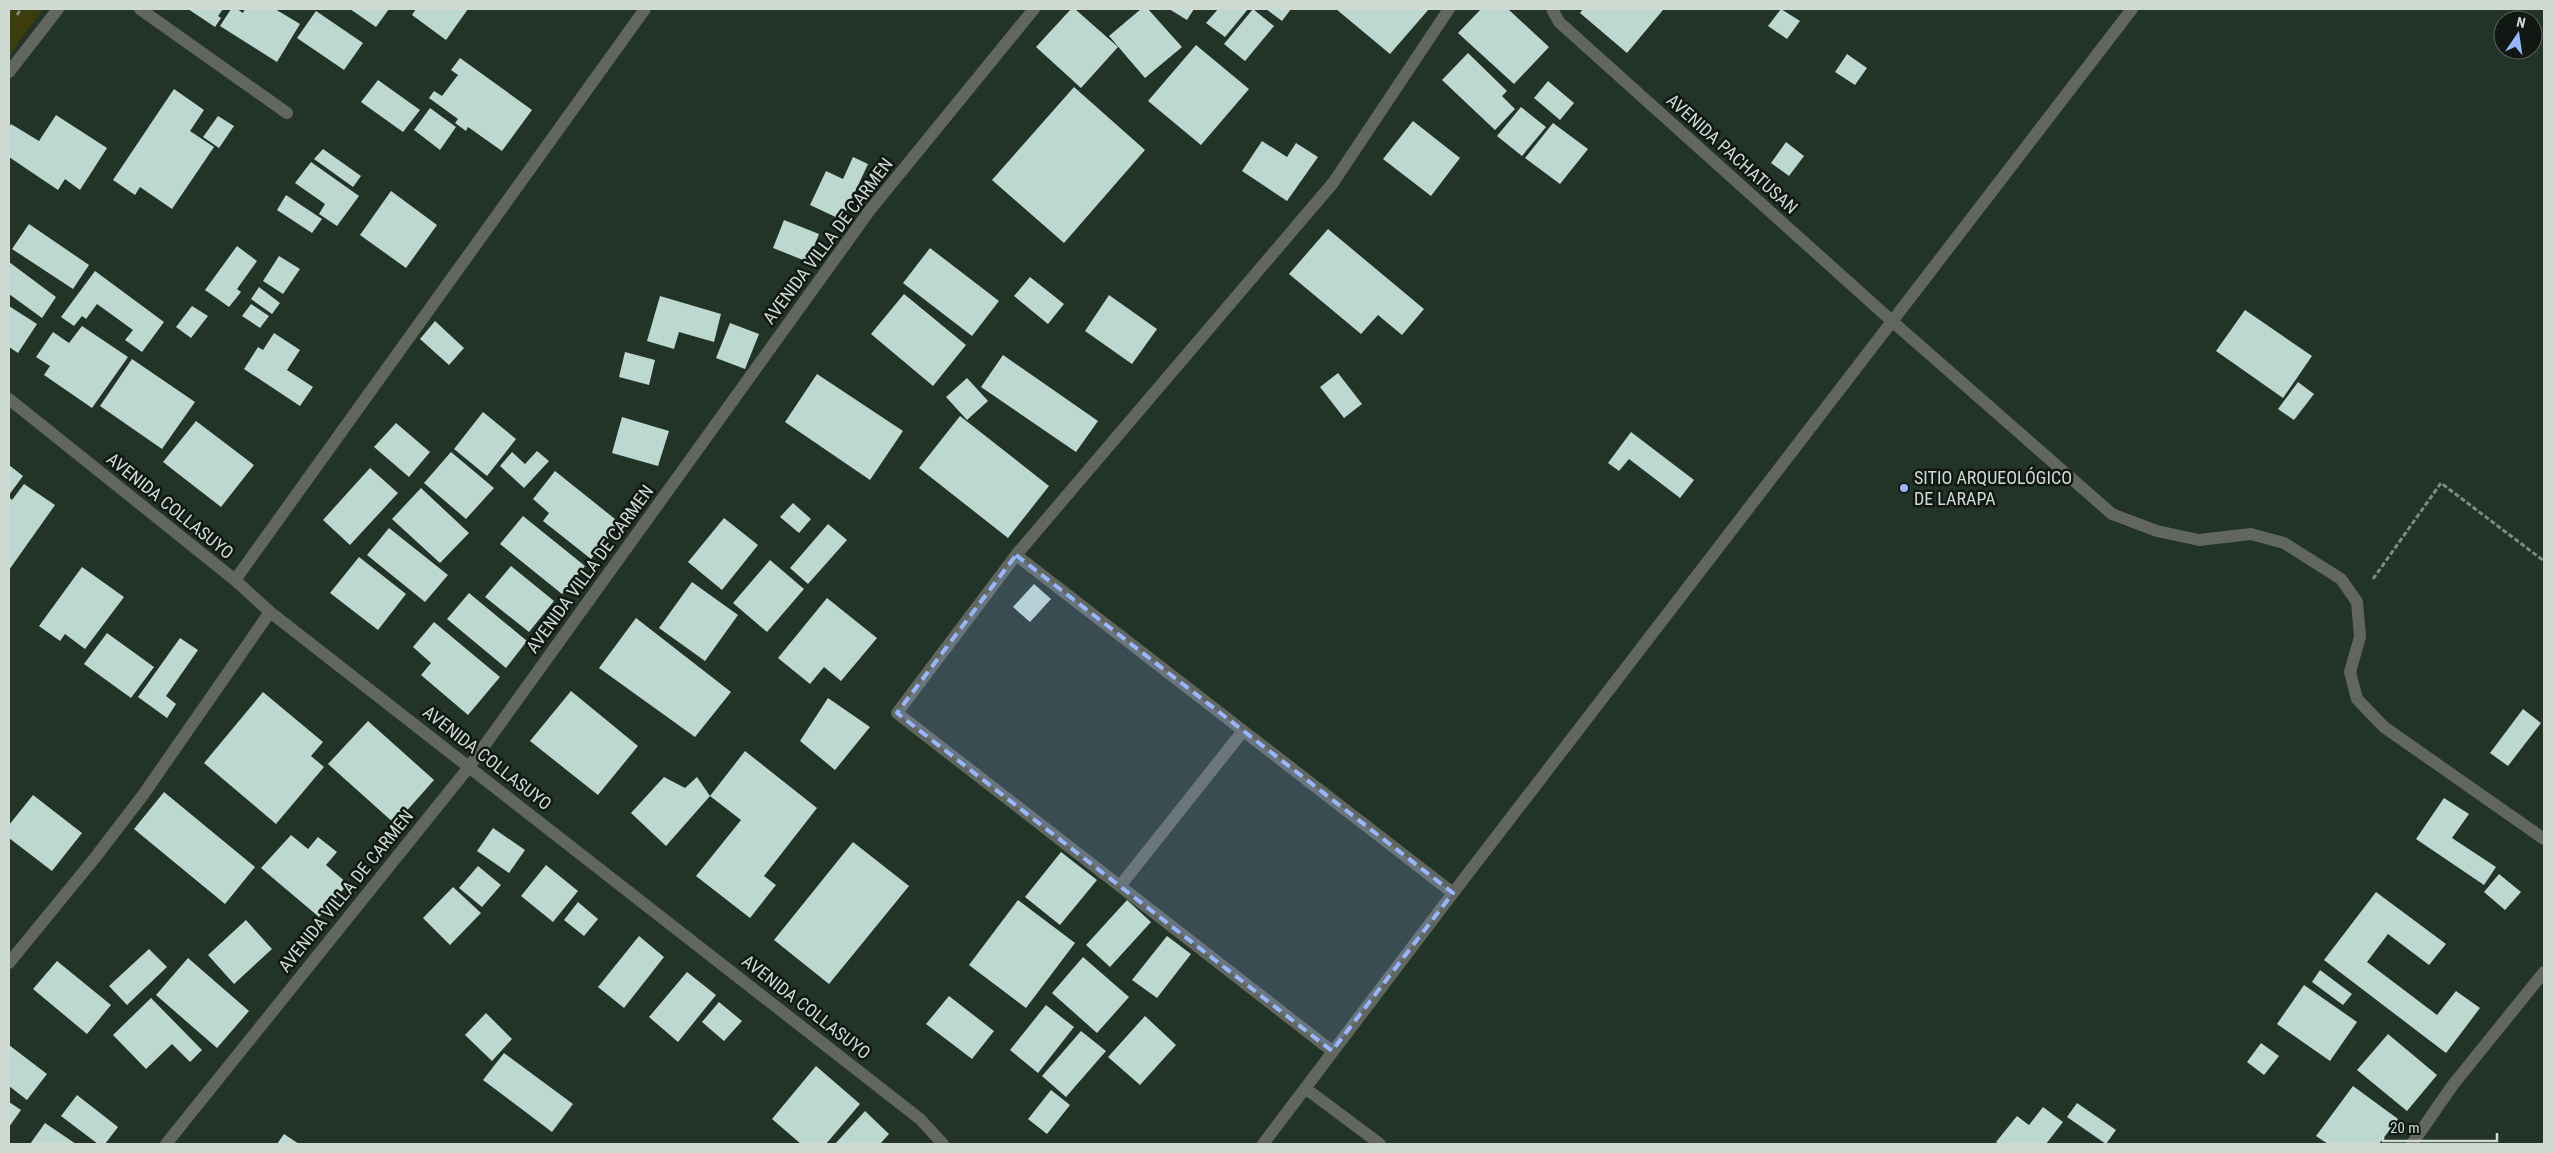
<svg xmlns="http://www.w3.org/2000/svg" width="2553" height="1153" font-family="'Roboto Condensed',sans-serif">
  <rect width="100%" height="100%" fill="#223327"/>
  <path fill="#3d3c0e" d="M9 9H43L9 56Z"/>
  <path fill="#bdd8d0" d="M188 9H223L218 16 221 18 215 27Z
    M231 9H237L243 13 245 9H275L300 24 277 62 220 26Z
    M350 9H389L376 27Z
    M416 9H468L446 40 412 15Z
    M1071 9H1075L1118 47 1081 88 1036 47Z
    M1141 9H1148L1182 47 1145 78 1109 36Z
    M1169 9H1194L1187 20Z
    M1218 9H1248L1225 37 1206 23Z
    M1253 9 1274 26 1245 61 1224 44Z
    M1266 9H1291L1282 21Z
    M1336 9H1429L1390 54Z
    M1481 9H1508L1549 47 1514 84 1458 33Z
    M1583 9H1661L1663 10 1627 53 1580 13Z
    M1781 9 1800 21 1787 39 1768 26Z
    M316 11 363 43 344 70 297 38Z
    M1196 45 1249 89 1201 145 1148 101Z
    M1468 53 1507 91 1502 96 1515 109 1495 130 1442 80Z
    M1847 54 1867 68 1855 85 1835 72Z
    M460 58 532 110 502 151 468 127 466 131 455 123 458 119 429 98 434 91 442 96 458 75 451 70Z
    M378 80 420 110 403 132 361 102Z
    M1548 81 1574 103 1560 120 1534 98Z
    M1074 87 1145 150 1064 243 992 180Z
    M174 89 204 110 190 131 214 147 172 209 140 187 135 195 113 180Z
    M1521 107 1546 127 1522 156 1497 136Z
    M430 108 456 127 440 150 414 130Z
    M56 115 107 148 80 190 65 179 58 190 9 157V128L11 124 39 141Z
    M218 116 234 126 219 148 203 137Z
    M1413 121 1460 158 1431 196 1383 159Z
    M1553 123 1588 149 1560 184 1525 158Z
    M1262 141 1287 157 1296 143 1318 157 1287 201 1242 171Z
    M1786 142 1804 156 1789 176 1771 163Z
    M323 149 361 176 353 187 314 159Z
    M853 157 868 164 842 220 810 205 826 171 843 179Z
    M311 162 359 196 337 226 319 214 325 204 295 183Z
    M391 191 437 225 406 268 360 235Z
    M286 195 322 219 312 233 277 210Z
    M784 220 819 234 808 262 773 248Z
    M29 224 89 265 73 289 12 249Z
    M1328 229 1424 309 1402 335 1378 315 1361 334 1289 274Z
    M237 246 257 261 237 289 241 292 229 307 205 290Z
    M930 248 999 301 972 336 903 283Z
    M279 256 300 269 283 294 263 281Z
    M9 262 56 297 42 318 9 294Z
    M95 271 164 322 142 352 125 340 133 330 97 304 86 319 82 316 74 326 61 317Z
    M1030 277 1064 304 1048 324 1014 296Z
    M259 287 280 303 272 314 251 299Z
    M904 294 966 345 933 386 871 334Z
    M1109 295 1157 329 1132 364 1085 331Z
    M660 296 721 314 714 342 679 332 674 349 647 341Z
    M251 304 269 316 260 328 242 316Z
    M9 306 37 324 18 353 9 347Z
    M192 306 208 316 191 338 176 327Z
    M2245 310 2312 356 2283 398 2216 351Z
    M435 321 464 348 449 365 420 339Z
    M730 323 759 334 745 369 716 358Z
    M82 326 128 357 92 408 44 375 50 366 36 357 53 332 69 343Z
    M274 333 300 350 287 370 313 387 300 406 244 369 258 347 263 350Z
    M625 352 655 360 649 385 619 377Z
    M1003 355 1098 421 1076 452 981 387Z
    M132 359 195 402 162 449 100 406Z
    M1338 373 1362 404 1344 418 1320 387Z
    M817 374 903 431 870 480 785 422Z
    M967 378 988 401 967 420 946 397Z
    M2298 382 2314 394 2294 420 2278 409Z
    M483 412 516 439 487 476 454 449Z
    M960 416 1049 486 1008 538 919 468Z
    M622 417 669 431 658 466 612 453Z
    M196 421 254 465 221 507 163 462Z
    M396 423 430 452 409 477 374 447Z
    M1631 432 1694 480 1680 498 1629 459 1619 471 1608 463Z
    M537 451 549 461 524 488 500 466 512 452 525 464Z
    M451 452 494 488 466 519 424 483Z
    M9 465 23 476 9 495Z
    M370 468 398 493 350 545 323 520Z
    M555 471 620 523 591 559 543 521 549 513 533 499Z
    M24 484 55 505 9 570V497L12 500Z
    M421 488 469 533 440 563 392 519Z
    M793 503 811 519 799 533 780 517Z
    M523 516 585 566 562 594 500 544Z
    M724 518 758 545 722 590 688 562Z
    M828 524 847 540 808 584 790 568Z
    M389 528 448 575 425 602 367 555Z
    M359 557 406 594 378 630 330 593Z
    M770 560 804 589 767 632 733 603Z
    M511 566 554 601 529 632 485 597Z
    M82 567 124 597 85 649 65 634 60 641 39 626Z
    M692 582 738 615 705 661 659 628Z
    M1034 584 1051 599 1030 622 1013 607Z
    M469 593 527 641 506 668 447 619Z
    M827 598 877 638 841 681 824 667 810 684 778 658Z
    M636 618 731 692 695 737 599 668Z
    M434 622 500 677 468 715 421 675 431 663 413 647Z
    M107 633 154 667 131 698 84 664Z
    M180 638 198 650 166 696 176 704 167 718 138 697Z
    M571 691 638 746 598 795 530 741Z
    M263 692 323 742 311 756 324 767 276 824 204 763Z
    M828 698 870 727 835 770 800 741Z
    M2523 709 2541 723 2508 766 2490 753Z
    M368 721 434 780 395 824 328 764Z
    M745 751 817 808 764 876 776 885 750 918 696 876 741 820 710 796Z
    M664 777 685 788 697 777 710 796 666 846 631 813Z
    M164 792 255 867 225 904 134 829Z
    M33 795 82 833 52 871 9 838V825Z
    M2444 798 2469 814 2452 838 2496 867 2484 885 2416 839Z
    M493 828 525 850 509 873 477 851Z
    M291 835 308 849 318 837 337 852 326 865 348 884 319 917 261 868Z
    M853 842 909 886 829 984 774 940Z
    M1061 852 1097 880 1060 925 1025 897Z
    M546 865 578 891 553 922 521 896Z
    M478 866 501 885 482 907 459 888Z
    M2499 874 2521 892 2505 910 2484 892Z
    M453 887 481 913 450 945 423 918Z
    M2376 892 2446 944 2429 965 2388 934 2367 962 2437 1015 2456 991 2480 1008 2446 1053 2324 960Z
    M1018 900 1075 943 1026 1008 969 965Z
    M1127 900 1151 922 1110 967 1086 945Z
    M578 902 598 919 584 936 564 920Z
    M246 920 272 949 234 984 208 955Z
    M639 936 664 957 624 1008 598 987Z
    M1167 936 1191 954 1157 998 1132 980Z
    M149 949 167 967 127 1005 109 986Z
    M1083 957 1129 997 1097 1033 1052 993Z
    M188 958 249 1011 217 1048 156 995Z
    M57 961 111 1005 87 1034 33 989Z
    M2320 970 2352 994 2343 1005 2312 982Z
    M687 972 716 995 678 1042 649 1017Z
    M2304 985 2357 1022 2330 1061 2277 1024Z
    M949 996 994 1031 972 1059 926 1024Z
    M151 998 202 1050 190 1062 172 1044 146 1069 113 1035Z
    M719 1002 742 1021 724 1041 702 1022Z
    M1046 1005 1074 1027 1038 1073 1010 1050Z
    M486 1013 512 1039 492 1061 465 1035Z
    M1145 1016 1176 1045 1140 1085 1108 1057Z
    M1081 1031 1106 1051 1066 1097 1042 1076Z
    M2388 1034 2437 1075 2407 1111 2357 1070Z
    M2261 1043 2279 1056 2264 1075 2247 1062Z
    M9 1045 47 1074 27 1100 9 1086Z
    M504 1053 573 1104 552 1132 483 1080Z
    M816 1066 860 1104 826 1144H801L772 1119Z
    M2353 1086 2398 1119 2379 1144H2328L2316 1136Z
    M1051 1090 1070 1105 1047 1134 1028 1119Z
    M77 1095 118 1127 105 1144H98L61 1116Z
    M9 1102 21 1110 9 1127Z
    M2077 1103 2116 1130 2106 1144 2067 1117Z
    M2043 1107 2063 1122 2046 1144H1999L1996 1142 2017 1116 2029 1125Z
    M865 1111 889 1134 880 1144H835Z
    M45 1123 76 1144H30Z
    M284 1134 299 1144H277Z"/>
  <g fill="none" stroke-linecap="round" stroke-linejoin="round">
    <path stroke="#7d8b81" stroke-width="3" stroke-dasharray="5 2.5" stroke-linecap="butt" d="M17 15 21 9
      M2373 579 2441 483 2544 561"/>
    <path stroke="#61665e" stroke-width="12" d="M140 9 287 113
      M1552 9 1559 22 1893 322 2112 514 2157 531 2199 540 2251 534 2284 543 2341 579 2357 602 2360 637 2350 672 2357 699 2384 727 2544 839
      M9 72 58 9
      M9 399 235 580 270 612 920 1119 943 1144
      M1016 555 1453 893
      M235 580 645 9
      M1120 886 1243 731
      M9 963 94 859 143 795 270 612
      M1332 1051 897 713 1016 555 1333 183 1449 9
      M1305 1088 1380 1144
      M166 1144 469 767 870 210 1034 9
      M1263 1144 1453 893 2132 9
      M2412 1144 2452 1086 2544 972"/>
  </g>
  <path fill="#97b6fd" fill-opacity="0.2" stroke="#97b6fd" stroke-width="4" stroke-dasharray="10 6" stroke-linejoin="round" d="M1016 555 1453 893 1332 1051 897 713Z"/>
  <circle fill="#97b6fd" stroke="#111813" stroke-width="2" cx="1904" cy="488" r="5"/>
  <g text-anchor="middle" stroke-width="5" stroke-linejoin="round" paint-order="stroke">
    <g font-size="18" fill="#cfdad2" stroke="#111813">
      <text transform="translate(1732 154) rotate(42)" y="6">AVENIDA PACHATUSAN</text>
      <text transform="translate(828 241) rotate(-53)" y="6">AVENIDA VILLA DE CARMEN</text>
      <text transform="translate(170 506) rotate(39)" y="6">AVENIDA COLLASUYO</text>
      <text transform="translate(590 569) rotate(-54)" y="6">AVENIDA VILLA DE CARMEN</text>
      <text transform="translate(487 758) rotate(38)" y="6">AVENIDA COLLASUYO</text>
      <text transform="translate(346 891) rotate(-51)" y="6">AVENIDA VILLA DE CARMEN</text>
      <text transform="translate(806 1007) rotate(38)" y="6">AVENIDA COLLASUYO</text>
    </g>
    <g font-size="18" fill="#cfdad2" stroke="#111813" text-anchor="start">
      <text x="1914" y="484">SITIO ARQUEOLÓGICO<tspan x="1914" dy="21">DE LARAPA</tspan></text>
    </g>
  </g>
  <rect width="2553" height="1153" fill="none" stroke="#cfdad2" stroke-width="20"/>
  <g transform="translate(2518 35) rotate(13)"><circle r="24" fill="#111813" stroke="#5d665f"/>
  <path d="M0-4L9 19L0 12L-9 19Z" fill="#97b6fd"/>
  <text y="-8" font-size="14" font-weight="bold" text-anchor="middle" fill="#cfdad2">N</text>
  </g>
  <path d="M2383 1133v8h114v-8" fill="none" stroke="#cfdad2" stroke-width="2.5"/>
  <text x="2390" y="1133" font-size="15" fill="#cfdad2" stroke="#111813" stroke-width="4" paint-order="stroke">20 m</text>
</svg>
